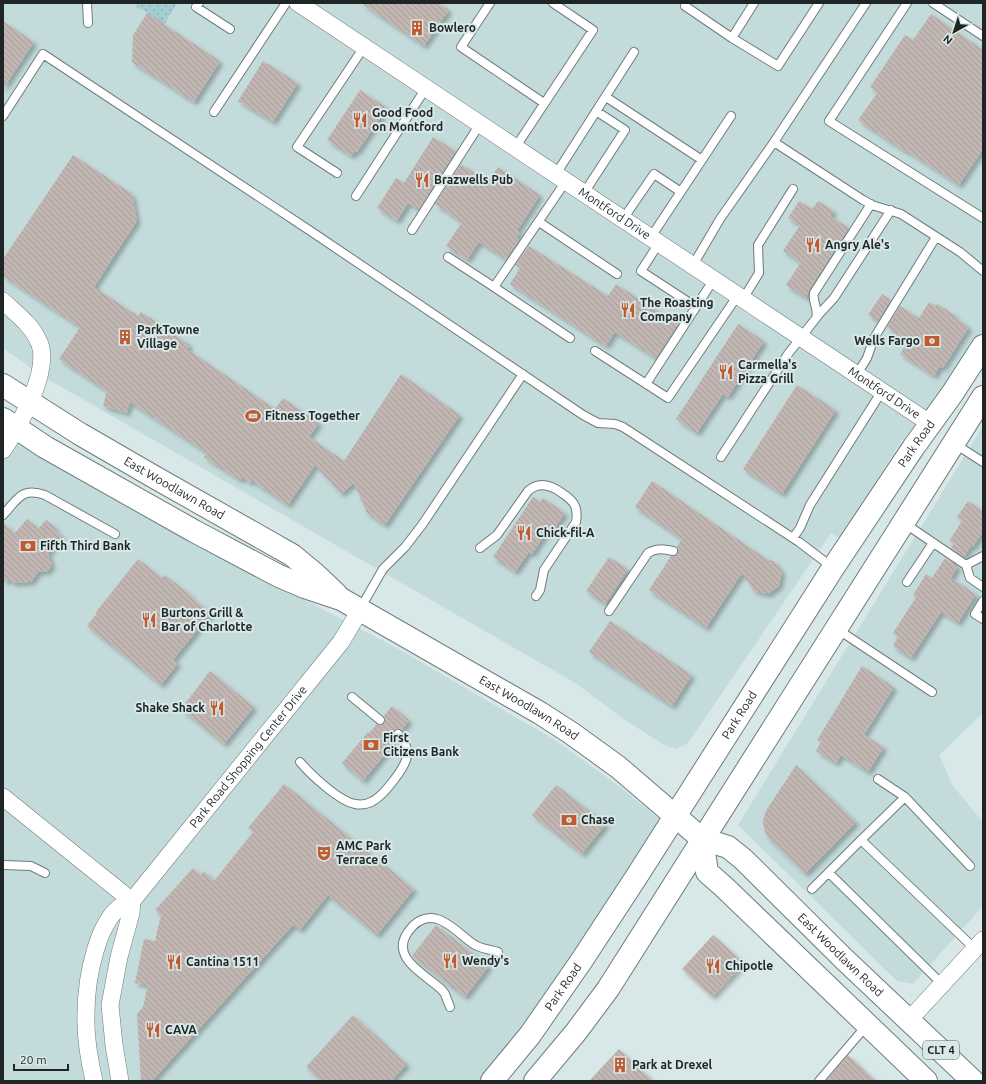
<svg xmlns="http://www.w3.org/2000/svg" width="986" height="1084" font-family="Ubuntu,sans-serif">
  <defs>
    <pattern id="park-dots" width="8" height="8" patternUnits="userSpaceOnUse"><rect width="8" height="8" fill="#a4cecf"/><path d="M2 2h.1M6 6h.1" fill="none" stroke="#8db1b2" stroke-width="1.8" stroke-linecap="round"/></pattern>
    <pattern id="building-back-hatch" width="6" height="6" patternUnits="userSpaceOnUse"><rect width="6" height="6" fill="#c2b6b2"/><path d="M-1 5l2 2M0 0l6 6M5-1l2 2" fill="none" stroke="#a69c99"/></pattern>
    <filter id="shadow"><feDropShadow dx="3.5" dy="3.5" stdDeviation="2" flood-color="#0004"/></filter>
  </defs>
  <rect width="100%" height="100%" fill="#d8e7e7"/>
  <path fill="#c4dbdc" d="M3 3H983V331L937 398 900 443 840 539 831 533 688 743 676 749 664 745 622 718 577 684 39 374 3 348Z
    M983 426V713L939 755 953 786 983 822V906L913 984 897 981 738 825Z
    M3 427 280 587 393 646 555 740 616 784 663 822 574 963 483 1081H3Z"/>
  <path fill="url(#park-dots)" d="M137 3H177L164 25 142 9 136 8Z"/>
  <path fill="url(#building-back-hatch)" filter="url(#shadow)" d="M361 3H438L449 10 424 46Z
    M147 13 220 61 194 102 132 62 133 35Z
    M931 14 983 50V149L959 185 907 151 906 152 858 120 878 92 870 87 905 35 913 40Z
    M3 21 34 42 3 89Z
    M263 61 298 83 273 122 238 101Z
    M360 90 387 108 357 152 355 151 351 156 327 140Z
    M433 137 456 151 419 209 408 203 397 221 377 208 396 178 404 183Z
    M73 155 132 194 137 221 94 287 138 316 141 312 190 345 187 349 275 409 283 398 319 423 309 437 344 461 401 374 460 415 385 525 367 513 354 483 341 494 315 465 288 505 251 480 250 483 242 477 240 480 204 457 207 453 130 402 127 413 103 406 107 391 59 359 80 327 3 276V259Z
    M461 164 488 182 498 167 540 195 517 231 520 233 516 238 519 240 506 259 479 242 467 260 446 246 462 222 435 204Z
    M799 201 812 209 818 201 834 211 830 216 849 228 809 290 806 298 786 285 801 262 783 251 800 225 788 218Z
    M529 246 608 296 616 284 678 324 656 358 615 332 606 346 510 284 520 268 515 265Z
    M882 294 891 300 878 321 868 315Z
    M929 302 936 306 937 304 955 315 954 317 969 327 943 368 940 366 934 376 900 354 906 345 903 343 906 339 887 327 900 306 919 318Z
    M738 324 764 341 728 397 723 394 697 433 676 419Z
    M797 385 836 410 782 494 743 469Z
    M652 481 768 560 774 561 782 572 779 586 768 594 754 591 742 573 706 628 649 590 671 556H674L677 554 678 552 677 547 682 539 635 507Z
    M533 497 540 502 543 498 565 513 553 531 549 528 532 554 529 552 515 572 493 557Z
    M968 501 983 511V531L973 547 971 546 964 557 951 548 954 544 949 541 962 521 957 517Z
    M27 519 38 529 46 520 56 528 55 530 62 536 48 553 52 565 48 571 38 572 32 581 28 582 13 583 9 579 3 582V523L15 533Z
    M609 557 628 569 605 604 586 591Z
    M945 558 958 566 951 578 976 594 958 623 941 612 911 658 893 646 898 637 893 633 916 597 913 595 926 574 932 578Z
    M138 559 162 578 165 575 193 597 192 598 211 613 173 660 178 663 161 685 87 626 97 613 96 612Z
    M610 621 692 675 672 706 589 652Z
    M862 666 894 687 864 735 884 747 868 772 841 755 836 763 816 751 821 742 817 740Z
    M210 671 254 707 224 744 181 709Z
    M392 706 409 720 402 730 397 729 394 730 393 735 395 738 387 748 389 749 363 781 342 763 368 732 369 733 377 724 379 725 384 724 385 721 384 716Z
    M796 765 856 822 805 874 768 838 765 831 763 823 764 816 767 809Z
    M284 784 414 889 377 935 328 895 300 930 293 925 152 1081H141L137 1014 143 1007 148 985 135 983 144 939 155 941 160 919 162 916 155 910 193 868 201 875 204 871 214 881 253 832 248 828Z
    M556 785 606 824 582 854 532 815Z
    M436 925 489 966 465 997 412 956Z
    M713 935 744 963 712 997 682 969Z
    M353 1015 407 1064 391 1081H321L306 1067Z
    M619 1049 653 1081H589Z
    M848 1055 876 1081H826Z"/>
  <g fill="none" stroke-linecap="round" stroke-linejoin="round">
    <defs>
      <path id="service" d="M87 3 88 23
        M199 3 196 7 230 29
        M490 3 461 47 544 103
        M754 3 732 38 778 66 819 3
        M907 3 829 121 983 218
        M933 3 983 36
        M685 6 732 38
        M606 97 702 160
        M214 112 286 3
        M3 116 43 54 312 232 583 415 598 423 615 424 623 427 799 542 832 567
        M774 142 866 3
        M515 148 593 30 553 3
        M337 173 297 147 364 47
        M556 174 634 52
        M566 181 494 287 570 338
        M584 193 625 130 596 111
        M356 196 426 88
        M623 219 654 174 681 192
        M539 222 617 274
        M412 230 480 124
        M651 237 731 116
        M448 257 494 287
        M693 265 720 219 774 142 863 200 872 205 901 214 960 252 983 271
        M743 299 759 273 758 245 793 189
        M696 307 714 279
        M816 318C819 309 812 302 814 293L871 204
        M595 351 668 398 738 295
        M857 374 867 358 874 338 936 237
        M646 384 696 307 641 271 659 243
        M955 444 983 462
        M721 457 788 354 820 313 834 298 891 210
        M3 515C18 499 21 487 45 495L115 534
        M904 523 966 565 970 578 983 587
        M793 538 800 528 810 505 882 391
        M480 548 497 535 528 491C539 481 551 485 562 493 566 496 571 499 574 504 577 509 577 516 576 522L544 570 540 590 536 596
        M966 565 983 556
        M907 582 933 543
        M983 601 975 614 983 619
        M360 609 383 569 405 547 422 525 523 374
        M609 611 648 553C656 548 664 549 673 551
        M837 629 932 692
        M352 697 380 720
        M300 762C311 775 339 801 355 804 361 805 368 804 373 801 383 796 406 767 407 756 408 747 404 740 398 734
        M878 779 905 797
        M861 840 905 797 970 866
        M3 865 31 866 45 873
        M829 873 942 984
        M812 889 861 840 975 949
        M450 1007 445 994 442 990C424 973 385 956 412 927 418 920 428 916 437 919 449 922 462 936 472 943 479 949 490 949 498 952
        M819 1081 867 1025"/>
      <g id="minor">
        <path id="s1" d="M298 3 931 424"/>
        <path d="M3 301C15 313 31 324 38 340 53 368 19 426 3 450"/>
        <path id="s2" d="M3 797 132 901 341 642 360 610"/>
        <path d="M909 1020 983 940"/>
        <path d="M94 1081C89 1059 85 1036 86 1014 86 984 96 910 132 901L131 913 119 957 110 1005 114 1045 120 1081"/>
      </g>
      <g id="secondary">
        <path id="s3" d="M492 1081 530 1035 582 960 637 876 833 568 913 448 952 394 983 346"/>
        <path d="M535 1081 576 1032 608 989 983 397"/>
      </g>
      <g id="primary">
        <path id="s4" d="M3 385 80 434 156 478 292 555 315 574 337 595"/>
        <path id="s5" d="M3 419 45 447 194 531 279 576 305 587 341 599 540 713 571 733 618 767 702 839 728 847 743 859 845 960 973 1081"/>
        <path d="M702 839 707 872 724 887 926 1081"/>
      </g>
    </defs>
    <use href="#service" stroke="#6f7c7c" stroke-width="10"/>
    <use href="#minor" stroke="#6f7c7c" stroke-width="18"/>
    <use href="#secondary" stroke="#6f7c7c" stroke-width="24"/>
    <use href="#primary" stroke="#6f7c7c" stroke-width="24"/>
    <use href="#service" stroke="#fff" stroke-width="8"/>
    <use href="#minor" stroke="#fff" stroke-width="17"/>
    <use href="#secondary" stroke="#fff" stroke-width="22"/>
    <use href="#primary" stroke="#fff" stroke-width="22"/>
  </g>
  <defs>
    <symbol id="building-bare" viewBox="-9 -9 18 18"><path d="M-4-6H4V6H1V3H-1V6H-4ZM-2.5-4.3h1.7v1.8h-1.7ZM.8-4.3h1.7v1.8H.8ZM-2.5-1h1.7V.8h-1.7ZM.8-1h1.7V.8H.8Z" fill="#c15a2f" stroke="#d8e7e7" stroke-width="2.5" paint-order="stroke"/></symbol>
    <symbol id="restaurant-bare" viewBox="-9 -9 18 18"><path d="M-5-6h1v4h1v-4h1v4h1v-4h1v5L-1.5 .5V6h-2V.5L-5-1ZM5-6V6H3V1.5H1.5Q1.5-4 5-6Z" fill="#c15a2f" stroke="#d8e7e7" stroke-width="2.5" paint-order="stroke"/></symbol>
    <symbol id="bank-bare" viewBox="-9 -9 18 18"><path d="M-6-4H6V4H-6ZM0-2.3a2.3 2.3 0 1 0 0 4.6a2.3 2.3 0 1 0 0-4.6Z" fill="#c15a2f" stroke="#d8e7e7" stroke-width="2.5" paint-order="stroke"/></symbol>
    <symbol id="stadium-bare" viewBox="-9 -9 18 18"><path d="M0-5a6.5 5 0 1 0 0 10a6.5 5 0 1 0 0-10ZM-3.5-1.8h7v3.6h-7Z" fill="#c15a2f" stroke="#d8e7e7" stroke-width="2.5" paint-order="stroke"/></symbol>
    <symbol id="theatre-bare" viewBox="-9 -9 18 18"><path d="M-5-5.5Q0-4 5-5.5V0Q5 5 0 6Q-5 5-5 0ZM-3.3-2.5H-1v1.5H-3.3ZM1-2.5H3.3v1.5H1ZM-2.8 1Q0 5.5 2.8 1Z" fill="#c15a2f" stroke="#d8e7e7" stroke-width="2.5" paint-order="stroke"/></symbol>
  </defs>
  <g fill-rule="evenodd">
    <use href="#building-bare" x="406" y="17" width="22" height="22"/>
    <use href="#restaurant-bare" x="349" y="109" width="22" height="22"/>
    <use href="#restaurant-bare" x="411" y="169" width="22" height="22"/>
    <use href="#restaurant-bare" x="802" y="234" width="22" height="22"/>
    <use href="#restaurant-bare" x="617" y="299" width="22" height="22"/>
    <use href="#building-bare" x="114" y="326" width="22" height="22"/>
    <use href="#bank-bare" x="921" y="330" width="22" height="22"/>
    <use href="#restaurant-bare" x="715" y="361" width="22" height="22"/>
    <use href="#stadium-bare" x="242" y="405" width="22" height="22"/>
    <use href="#restaurant-bare" x="513" y="522" width="22" height="22"/>
    <use href="#bank-bare" x="17" y="535" width="22" height="22"/>
    <use href="#restaurant-bare" x="138" y="609" width="22" height="22"/>
    <use href="#restaurant-bare" x="206" y="697" width="22" height="22"/>
    <use href="#bank-bare" x="360" y="734" width="22" height="22"/>
    <use href="#bank-bare" x="558" y="809" width="22" height="22"/>
    <use href="#theatre-bare" x="313" y="842" width="22" height="22"/>
    <use href="#restaurant-bare" x="439" y="950" width="22" height="22"/>
    <use href="#restaurant-bare" x="163" y="951" width="22" height="22"/>
    <use href="#restaurant-bare" x="702" y="955" width="22" height="22"/>
    <use href="#restaurant-bare" x="142" y="1019" width="22" height="22"/>
    <use href="#building-bare" x="609" y="1054" width="22" height="22"/>
  </g>
  <g text-anchor="middle" stroke-width="4" stroke-linejoin="round" paint-order="stroke">
    <rect fill="#d8e7e7" stroke="#565f5f" stroke-width="1" x="923" y="1041" width="36" height="18" rx="3"/>
    <g font-size="11" font-weight="bold" fill="#1f2525">
      <text x="941" y="1054">CLT 4</text>
    </g>
    <g font-size="12" font-weight="bold" fill="#1f2525" stroke="#d8e7e7" text-anchor="start">
      <text x="429" y="32">Bowlero</text>
      <text x="372" y="117">Good Food<tspan x="372" dy="14">on Montford</tspan></text>
      <text x="434" y="184">Brazwells Pub</text>
      <text x="825" y="249">Angry Ale's</text>
      <text x="640" y="307">The Roasting<tspan x="640" dy="14">Company</tspan></text>
      <text x="137" y="334">ParkTowne<tspan x="137" dy="14">Village</tspan></text>
      <text x="920" y="345" text-anchor="end">Wells Fargo</text>
      <text x="738" y="369">Carmella's<tspan x="738" dy="14">Pizza Grill</tspan></text>
      <text x="265" y="420">Fitness Together</text>
      <text x="536" y="537">Chick-fil-A</text>
      <text x="40" y="550">Fifth Third Bank</text>
      <text x="161" y="617">Burtons Grill &amp;<tspan x="161" dy="14">Bar of Charlotte</tspan></text>
      <text x="205" y="712" text-anchor="end">Shake Shack</text>
      <text x="383" y="742">First<tspan x="383" dy="14">Citizens Bank</tspan></text>
      <text x="581" y="824">Chase</text>
      <text x="336" y="850">AMC Park<tspan x="336" dy="14">Terrace 6</tspan></text>
      <text x="462" y="965">Wendy's</text>
      <text x="186" y="966">Cantina 1511</text>
      <text x="725" y="970">Chipotle</text>
      <text x="165" y="1034">CAVA</text>
      <text x="632" y="1069">Park at Drexel</text>
    </g>
    <g font-size="12" fill="#1f2525" stroke="#d8e7e7">
      <text dy="4" stroke="none"><textPath href="#s1" startOffset="380">Montford Drive</textPath></text>
      <text dy="4" stroke="none"><textPath href="#s1" startOffset="704">Montford Drive</textPath></text>
      <text dy="4" stroke="none"><textPath href="#s3" startOffset="766">Park Road</textPath></text>
      <text dy="4" stroke="none"><textPath href="#s4" startOffset="200">East Woodlawn Road</textPath></text>
      <text dy="4" stroke="none"><textPath href="#s5" startOffset="601">East Woodlawn Road</textPath></text>
      <text dy="4" stroke="none"><textPath href="#s3" startOffset="442">Park Road</textPath></text>
      <text dy="4" stroke="none"><textPath href="#s2" startOffset="351">Park Road Shopping Center Drive</textPath></text>
      <text dy="4" stroke="none"><textPath href="#s5" startOffset="1002">East Woodlawn Road</textPath></text>
      <text dy="4" stroke="none"><textPath href="#s3" startOffset="118">Park Road</textPath></text>
    </g>
  </g>
  <rect width="986" height="1084" fill="none" stroke="#1f2525" stroke-width="8"/>
  <g transform="translate(954 32) rotate(219)" stroke="#d8e7e7" stroke-width="3" paint-order="stroke">
  <path d="M0-3L7 15L0 10L-7 15Z" fill="#1f2525"/>
  <text y="-6" font-size="11" font-weight="bold" text-anchor="middle" fill="#1f2525">N</text>
  </g>
  <path d="M14 1064v6h54v-6" fill="none" stroke="#1f2525" stroke-width="2"/>
  <text x="20" y="1064" font-size="12" fill="#1f2525" stroke="#d8e7e7" stroke-width="3" paint-order="stroke">20 m</text>
</svg>
